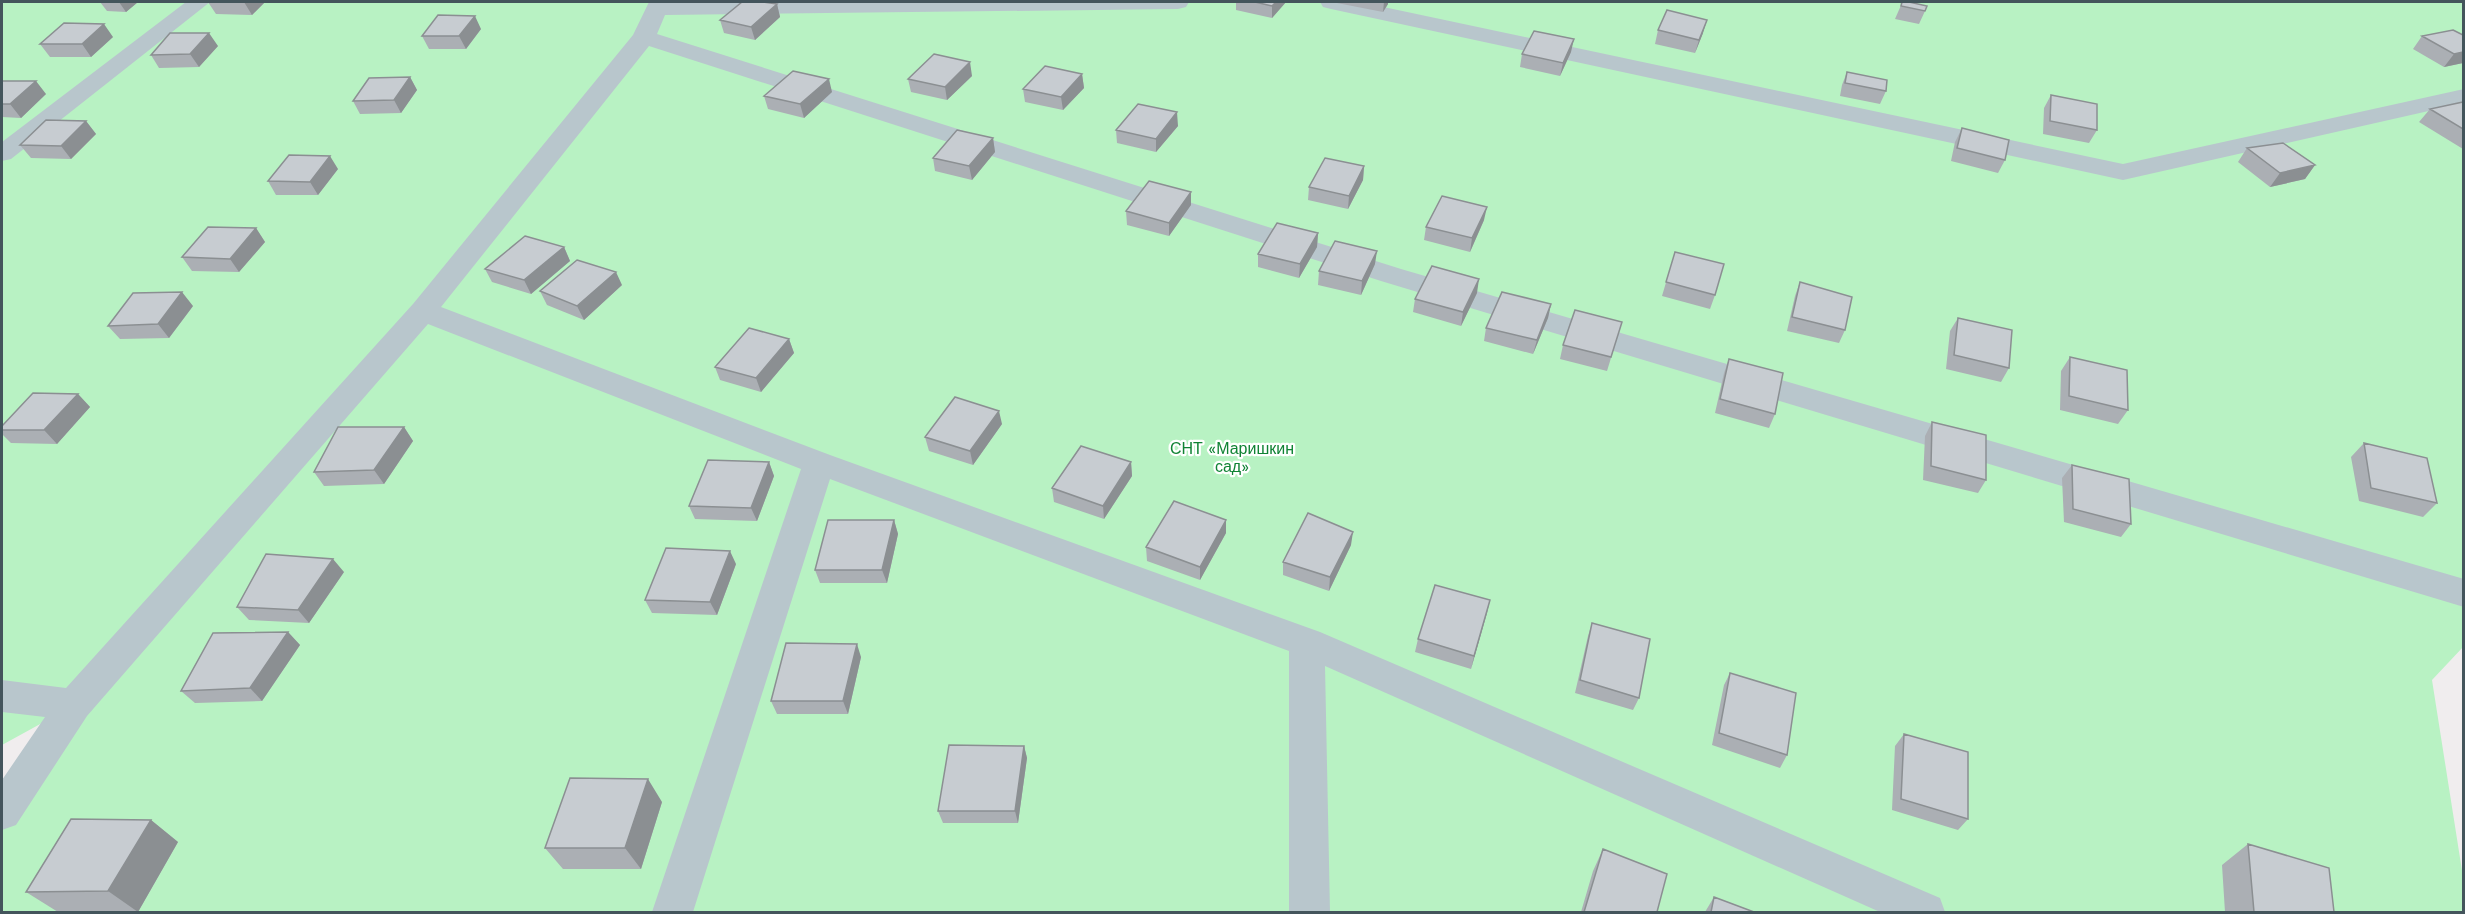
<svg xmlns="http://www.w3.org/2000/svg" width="2465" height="914" font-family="'Work Sans',sans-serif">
  <rect width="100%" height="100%" fill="#f0edee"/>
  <path fill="#b8f2c3" d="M2 2H654L651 10 1249 2H2463L2464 646 2432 680 2463 877V912H2V816L73 706 2 745Z"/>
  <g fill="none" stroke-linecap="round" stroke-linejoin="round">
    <path fill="#b8c6cc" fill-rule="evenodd" d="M186 2H210L11 159 2 161V142Z
      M649 2H1189L1186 7 1178 9 665 15 657 34 1401 269 2464 579V607L1381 281 649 46 441 307 830 455 1320 632 1940 898 1945 912H1880L1325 666 1330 912H1289V651L830 479 693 912H652L801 469 428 324 87 716 16 825 2 830V780L45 717 2 712V680L66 688 413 304 633 35Z
      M1320 2H1360L2123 164 2464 89V103L2123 180 1331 9 1323 7Z"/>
  </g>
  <path fill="#abafb4" d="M100 2H138L126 12 107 11Z
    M208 2H265L252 15 216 14Z
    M1236 2H1286L1272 18 1236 10Z
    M1337 2H1388V4L1383 12 1337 3Z
    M1893 2H1924L1923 3H1915L1925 11 1919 24 1895 19 1902 3H1894Z
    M777 4 780 17 755 40 724 33 720 20Z
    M481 29 466 49H429L422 36Z
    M1658 30 1703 33 1695 53 1655 44Z
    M2453 30 2463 63 2444 67 2413 49 2422 36Z
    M113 37 91 57H50L40 44Z
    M218 46 199 67 159 68 151 55Z
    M1571 52 1560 76 1520 67 1522 54Z
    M1847 72 1886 91 1880 104 1840 96 1842 85Z
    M1082 74 1084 88 1063 110 1025 102 1023 89Z
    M972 76 947 100 911 92 908 79Z
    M410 77 417 90 401 113 360 114 353 101Z
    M2 81 46 94 21 118 2 117Z
    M832 92 804 118 768 109 764 96Z
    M2051 95 2097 130 2089 143 2043 134 2044 108Z
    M2463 102V149L2419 122 2430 109Z
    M86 121 96 134 71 159 31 158 20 145Z
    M1178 126 1156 152 1117 143 1116 130Z
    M1962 128 2005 160 1998 173 1951 161 1955 142Z
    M993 138 995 152 972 180 935 171 933 158Z
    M2247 148 2315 165 2305 179 2270 187 2238 162Z
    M1364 166 1363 180 1348 209 1308 200 1309 187Z
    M338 169 318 195H276L268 181Z
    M1191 192V205L1169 236 1127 225 1126 211Z
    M1484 220 1470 252 1424 240 1426 227Z
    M256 228 265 242 239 272 192 271 182 257Z
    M1318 233 1317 247 1299 278 1258 267V254Z
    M564 247 570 261 531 294 492 282 485 269Z
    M1675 252 1715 295 1710 309 1662 296Z
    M1375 264 1361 295 1318 285 1319 271Z
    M1800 282 1845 330 1839 343 1787 331 1795 296Z
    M622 285 584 320 547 305 540 291Z
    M1477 293 1461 326 1413 312 1415 299Z
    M1551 304 1548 318 1533 354 1484 341 1486 328Z
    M193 306 169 338 120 339 108 326Z
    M1958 318 2009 368 2001 382 1946 369 1950 331Z
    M1622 322 1607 371 1560 359 1563 345Z
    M789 339 794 353 761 392 720 380 715 367Z
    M2070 357 2128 410 2118 424 2060 410 2061 371Z
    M1729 359 1775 414 1769 428 1715 413 1724 373Z
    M78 394 90 407 57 444 11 443 2 434V426Z
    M1932 422 1986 480 1978 493 1923 480 1925 436Z
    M1002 424 973 465 929 451 925 437Z
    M404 427 413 441 384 484 324 486 314 472Z
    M2364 443 2437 503 2423 517 2359 501 2351 457Z
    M769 462 774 476 757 521 695 519 689 506Z
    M1131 462 1132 476 1104 519 1054 502 1052 488Z
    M2072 465 2131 524 2121 537 2064 522 2062 478Z
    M894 520 898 534 887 583H820L815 570Z
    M1226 533 1200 580 1147 561 1146 547Z
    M1351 545 1329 591 1283 575V562Z
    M736 564 717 615 652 613 645 600Z
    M344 572 309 623 249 620 237 607Z
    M1490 600 1471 669 1415 652 1418 639Z
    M1592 623 1639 698 1633 710 1575 693 1588 636Z
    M288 632 300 645 262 701 195 703 181 691Z
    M861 657 848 714H777L771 701Z
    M1730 673 1787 755 1780 768 1712 745 1724 685Z
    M1904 734 1968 819 1958 830 1892 810 1895 746Z
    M1024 746 1027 758 1018 823H943L938 811Z
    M662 802 641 869H563L545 848Z
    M151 820 178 842 138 912H58L26 892Z
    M2248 844 2334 912H2225L2222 865Z
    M1603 849 1657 912H1581L1593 871Z
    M1714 897 1754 912H1705Z"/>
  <path fill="#8b8f92" d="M119 2H138L126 12Z
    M244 2H265L252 15Z
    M1276 2H1286L1272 18V6Z
    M1384 2H1388V4L1383 12Z
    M777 4 780 17 755 40 751 27Z
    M475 16 481 29 466 49 459 36Z
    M1707 20 1703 33 1695 53 1699 40Z
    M104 24 113 37 91 57 82 44Z
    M209 33 218 46 199 67 190 54Z
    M1574 39 1571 52 1560 76 1563 63Z
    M2463 52V63L2444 67 2454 54Z
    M970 62 972 76 947 100 945 87Z
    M1082 74 1084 88 1063 110 1061 97Z
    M410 77 417 90 401 113 394 100Z
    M829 79 832 92 804 118 800 104Z
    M36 81 46 94 21 118 10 104Z
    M1177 112 1178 126 1156 152V139Z
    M86 121 96 134 71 159 61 146Z
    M993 138 995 152 972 180 969 166Z
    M330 156 338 169 318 195 310 182Z
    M2315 165 2305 179 2270 187 2280 173Z
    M1364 166 1363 180 1348 209 1349 196Z
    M1191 192V205L1169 236V223Z
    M1487 207 1484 220 1470 252 1472 238Z
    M256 228 265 242 239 272 230 259Z
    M1318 233 1317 247 1299 278 1300 264Z
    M564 247 570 261 531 294 524 280Z
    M1377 251 1375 264 1361 295 1362 281Z
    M616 272 622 285 584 320 577 306Z
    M1479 279 1477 293 1461 326 1463 312Z
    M182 292 193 306 169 338 158 324Z
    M1551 304 1548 318 1533 354 1537 340Z
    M789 339 794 353 761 392 756 378Z
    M78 394 90 407 57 444 44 430Z
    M999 411 1002 424 973 465 970 451Z
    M404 427 413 441 384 484 374 470Z
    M769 462 774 476 757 521 751 508Z
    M1131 462 1132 476 1104 519 1103 506Z
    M894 520 898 534 887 583 882 570Z
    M1226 520V533L1200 580V567Z
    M1353 532 1351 545 1329 591 1330 577Z
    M730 551 736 564 717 615 710 602Z
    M333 559 344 572 309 623 298 610Z
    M1490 600 1487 613 1471 669 1474 656Z
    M288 632 300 645 262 701 250 688Z
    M857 644 861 657 848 714 843 701Z
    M1024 746 1027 758 1018 823 1015 811Z
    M648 779 662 802 641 869 625 848Z
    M151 820 178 842 138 912 108 891Z"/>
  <path fill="#c7ccd1" stroke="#8b8f92" stroke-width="1.5" d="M742 2H763L777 4 751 27 720 20Z
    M1255 2H1276L1272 6Z
    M1902 2H1909L1927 6 1925 11 1901 6Z
    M1667 10 1707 20 1699 40 1658 30Z
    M438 15 475 16 459 36H422Z
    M64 23 104 24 82 44H40Z
    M2453 30 2463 35V52L2454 54 2422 36Z
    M1534 31 1574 39 1563 63 1522 54Z
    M170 33H209L190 54 151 55Z
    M934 54 970 62 945 87 908 79Z
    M1045 66 1082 74 1061 97 1023 89Z
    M793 71 829 79 800 104 764 96Z
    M1847 72 1887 80 1886 91 1845 83Z
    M410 77 394 100 353 101 369 78Z
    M2 81H36L10 104H2Z
    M2051 95 2097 104V130L2050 121Z
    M2463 102V129L2430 109Z
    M1138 104 1177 112 1156 139 1116 130Z
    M46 120 86 121 61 146 20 145Z
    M1962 128 2009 140 2005 160 1957 148Z
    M957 130 993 138 969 166 933 158Z
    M2283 143 2315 165 2280 173 2247 148Z
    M289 155 330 156 310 182 268 181Z
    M1325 158 1364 166 1349 196 1309 187Z
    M1149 181 1191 192 1169 223 1126 211Z
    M1442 196 1487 207 1472 238 1426 227Z
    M1277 223 1318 233 1300 264 1258 254Z
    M208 227 256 228 230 259 182 257Z
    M525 236 564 247 524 280 485 269Z
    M1335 241 1377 251 1362 281 1319 271Z
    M1675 252 1724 264 1715 295 1666 282Z
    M577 260 616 272 577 306 540 291Z
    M1432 266 1479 279 1463 312 1415 299Z
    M1800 282 1852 297 1845 330 1792 317Z
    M182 292 158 324 108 326 133 293Z
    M1502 292 1551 304 1537 340 1486 328Z
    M1575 310 1622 322 1611 357 1563 345Z
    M1958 318 2012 330 2009 368 1954 355Z
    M749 328 789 339 756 378 715 367Z
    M2070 357 2127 370 2128 410 2069 396Z
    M1729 359 1783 373 1775 414 1720 399Z
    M33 393 78 394 44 430H2V426Z
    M955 397 999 411 970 451 925 437Z
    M1932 422 1986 435V480L1931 466Z
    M338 427H404L374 470 314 472Z
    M2364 443 2427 458 2437 503 2371 488Z
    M1081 446 1131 462 1103 506 1052 488Z
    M708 460 769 462 751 508 689 506Z
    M2072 465 2129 479 2131 524 2073 509Z
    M1174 501 1226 520 1200 567 1146 547Z
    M1308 513 1353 532 1330 577 1283 562Z
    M828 520H894L882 570H815Z
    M666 548 730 551 710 602 645 600Z
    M266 554 333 559 298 610 237 607Z
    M1435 585 1490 600 1474 656 1418 639Z
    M1592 623 1650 639 1639 698 1580 680Z
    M288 632 250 688 181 691 213 633Z
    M786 643 857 644 843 701H771Z
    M1730 673 1796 693 1787 755 1719 733Z
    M1904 734 1968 752V819L1901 799Z
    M949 745 1024 746 1015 811H938Z
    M570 778 648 779 625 848H545Z
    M71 819 151 820 108 891 26 892Z
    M2248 844 2329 868 2334 912H2254Z
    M1603 849 1667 874 1657 912H1584Z
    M1714 897 1754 912H1711Z"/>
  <g text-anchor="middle" stroke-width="4.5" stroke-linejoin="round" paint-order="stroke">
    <g font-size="16" fill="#108334" stroke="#fff">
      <text x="1232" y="454">СНТ «Маришкин<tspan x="1232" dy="18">сад»</tspan></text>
    </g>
  </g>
  <rect width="2465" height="914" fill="none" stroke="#44555c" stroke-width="6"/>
</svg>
